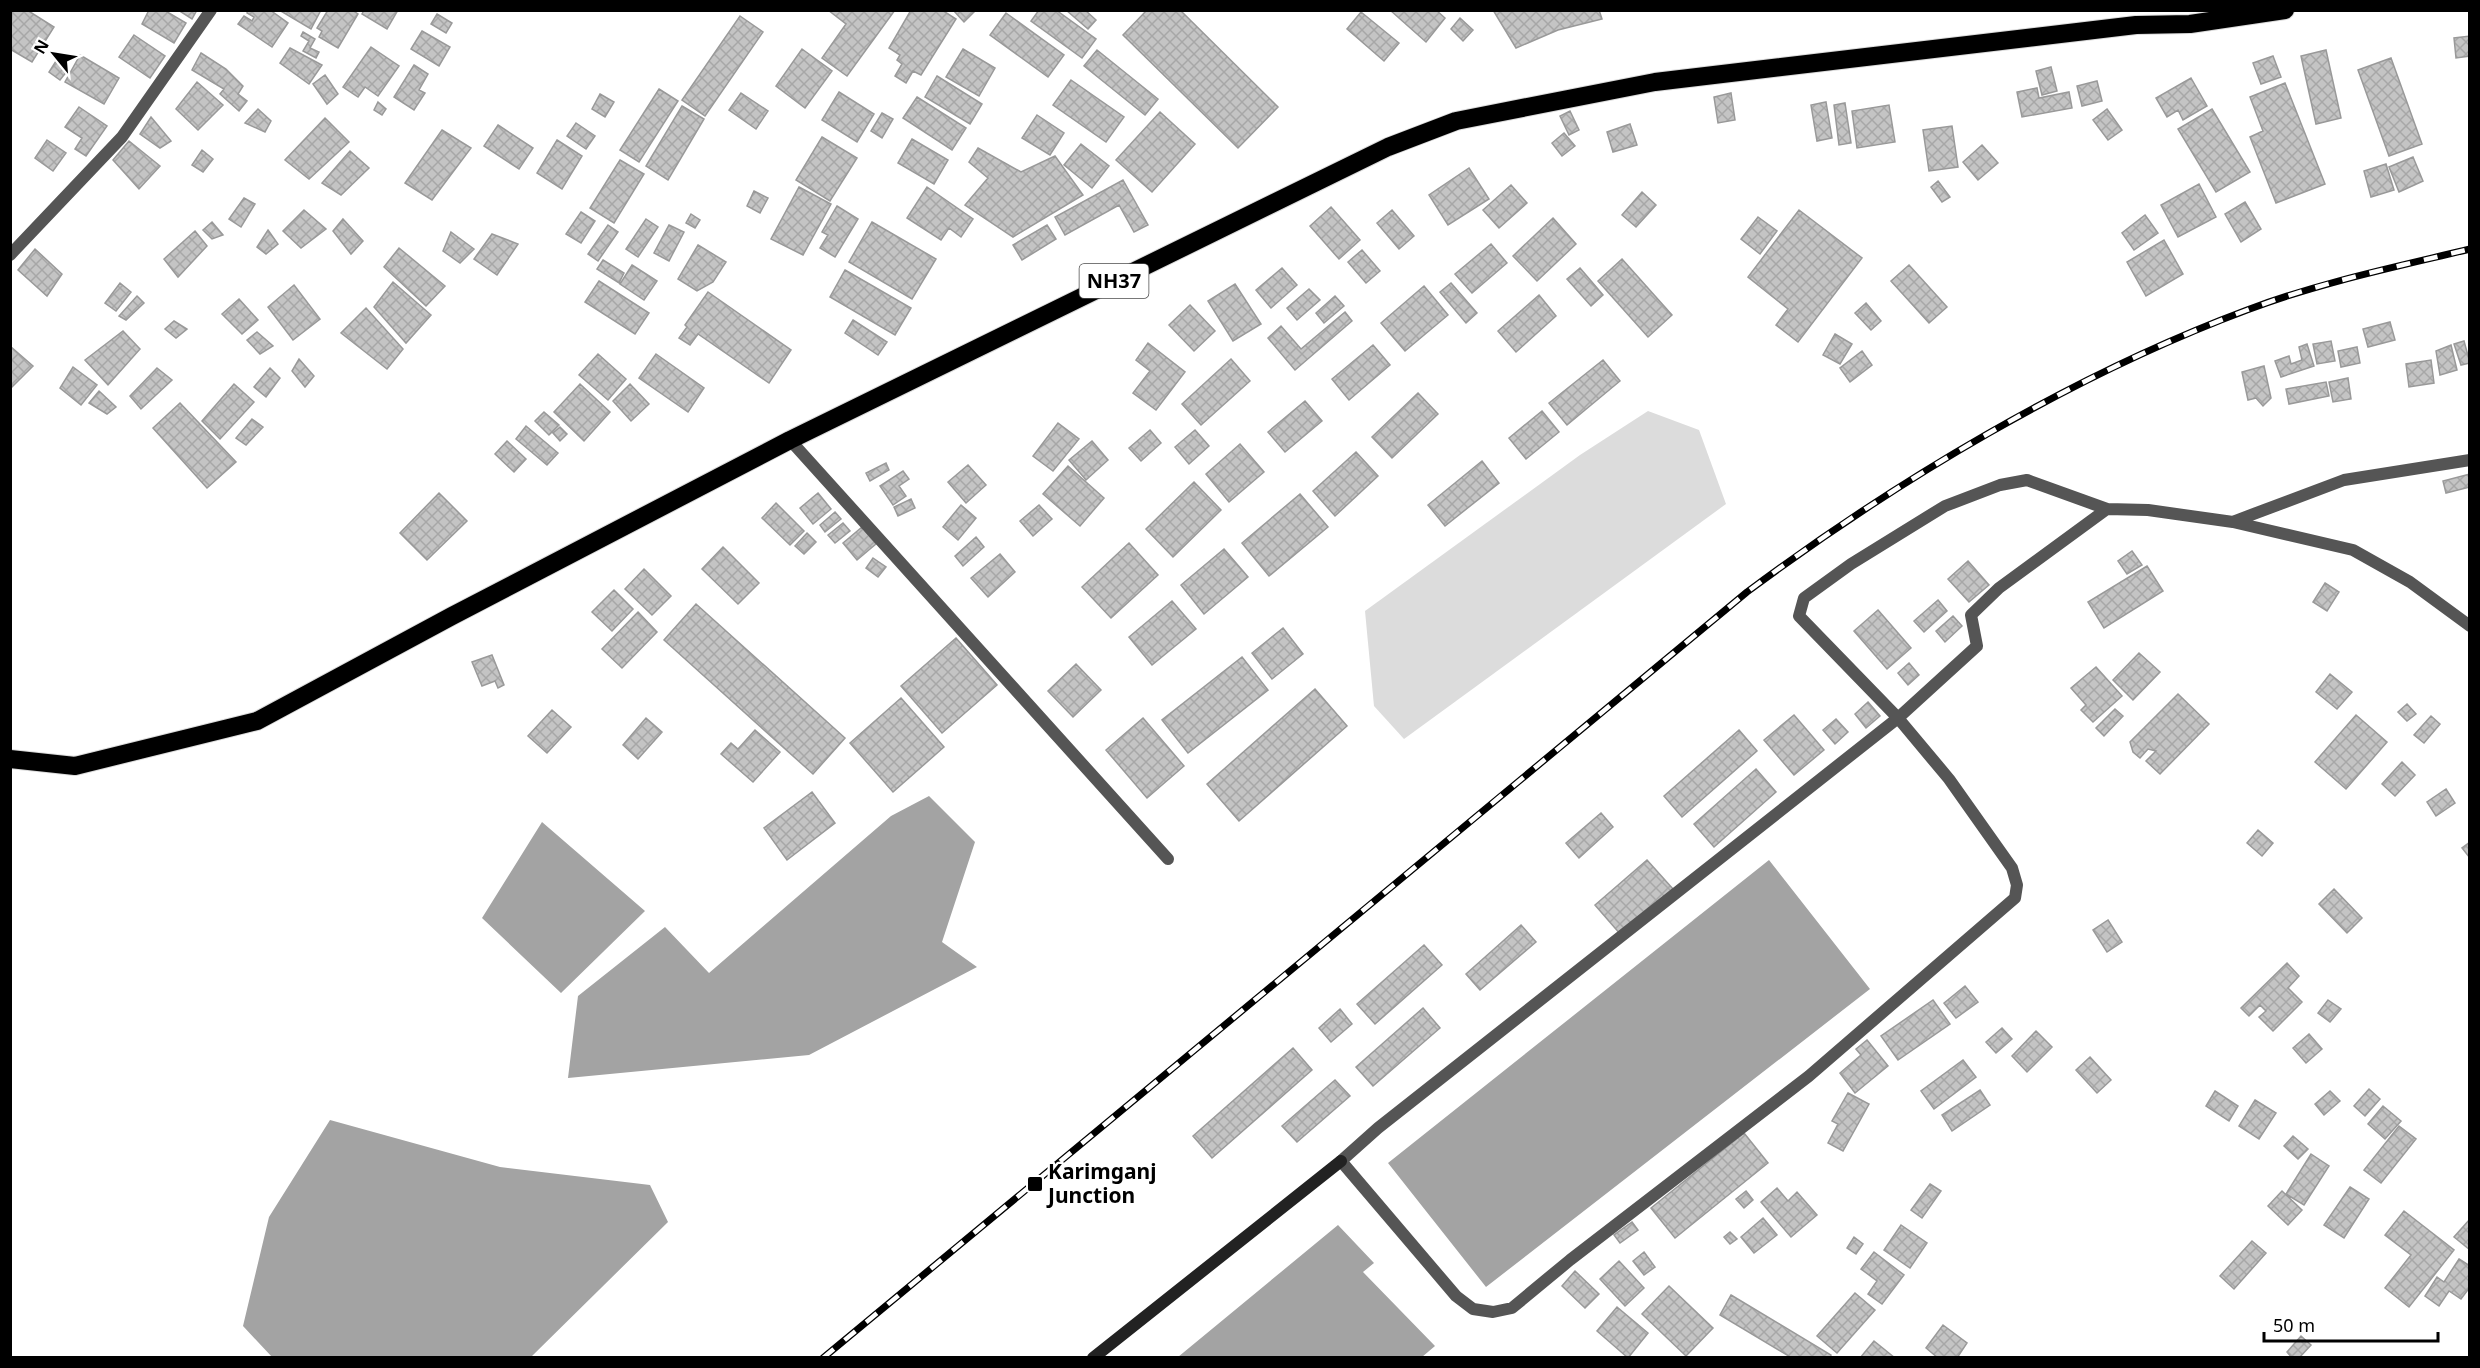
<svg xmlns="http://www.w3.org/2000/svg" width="2480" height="1368" font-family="'Noto Sans',sans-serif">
  <defs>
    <pattern id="building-cross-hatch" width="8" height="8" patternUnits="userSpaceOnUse" patternTransform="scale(1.5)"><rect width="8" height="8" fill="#c4c4c4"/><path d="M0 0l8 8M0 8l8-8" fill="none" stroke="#a7a7a7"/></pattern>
  </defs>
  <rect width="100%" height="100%" fill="#fff"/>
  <path fill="#dcdcdc" d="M1648 411 1699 430 1726 504 1404 739 1374 706 1365 611 1580 455Z"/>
  <path fill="#a3a3a3" d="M929 796 975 842 942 942 977 967 809 1055 568 1078 578 996 665 927 709 973 891 816Z
    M542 822 645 911 561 993 482 918Z
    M1769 860 1870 989 1486 1287 1388 1163Z
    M330 1120 500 1167 650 1185 668 1222 531 1357H272L243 1326 269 1217Z
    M1338 1225 1374 1263 1363 1272 1435 1346 1422 1357H1178Z"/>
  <path fill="url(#building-cross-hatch)" stroke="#999" stroke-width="1.5" d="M12 10H27L54 27 32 62 10 49Z
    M149 10H164L186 23 174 43 142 24Z
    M178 10H197L192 19Z
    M248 10H270L288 23 272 47 238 24 244 16 252 21 254 17 247 13Z
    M279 10H321L311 29Z
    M328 10H352L358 14 338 48 319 37 322 31 317 28Z
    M364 10H398L387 29 362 14Z
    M828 10H895L847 76 822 58 846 24Z
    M911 10H942L956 19 921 75 913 71 906 83 895 76 902 64 897 60 900 55 889 48Z
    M953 10H976L964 22Z
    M1039 10H1056L1096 39 1082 58 1031 21Z
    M1066 10H1085L1096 20 1088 29Z
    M1147 10H1180L1278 107 1238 148 1123 35Z
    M1390 10H1436L1445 18 1426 42Z
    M1493 10H1599L1602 19 1558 30 1516 48Z
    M1361 12 1399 43 1384 61 1347 29Z
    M1006 13 1064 55 1048 77 990 35Z
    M437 14 452 23 446 33 431 24Z
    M740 16 763 32 705 116 682 100Z
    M1460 18 1473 30 1463 41 1451 29Z
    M422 31 450 47 439 66 411 49Z
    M303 32 315 39 310 48 319 52 316 58 303 51 309 41 301 36Z
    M134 35 165 56 150 78 119 57Z
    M2470 36V56L2456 58 2454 38Z
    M371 47 399 66 378 96 365 87 358 97 343 87Z
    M290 48 322 65 309 84 280 63Z
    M802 49 832 71 805 108 776 86Z
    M963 49 995 68 979 96 946 77Z
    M1097 50 1158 99 1145 115 1084 66Z
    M2326 50 2341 118 2316 124 2301 56Z
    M201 53 226 69 243 86 238 94 247 101 239 111 220 94 224 89 192 70Z
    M80 55 119 78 104 104 65 82Z
    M2273 56 2281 77 2261 84 2253 63Z
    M2391 58 2422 144 2389 156 2358 70Z
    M56 61 68 70 60 80 49 72Z
    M414 65 428 74 419 90 425 93 414 110 394 97Z
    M2051 67 2057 91 2042 95 2036 71Z
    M325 75 338 94 327 104 313 84Z
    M937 76 982 104 970 124 925 97Z
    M2191 78 2207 106 2183 120 2178 110 2167 117 2156 98Z
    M1071 80 1124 117 1106 142 1053 105Z
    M2097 81 2102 101 2082 106 2077 86Z
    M197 82 223 105 198 130 176 109Z
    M2285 83 2325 184 2276 203 2250 137 2263 131 2250 97Z
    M2037 88 2039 98 2069 92 2072 108 2022 117 2017 92Z
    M659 89 678 101 639 162 620 150Z
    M839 92 874 114 857 142 822 120Z
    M741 93 768 111 756 129 729 110Z
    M1731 93 1735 120 1718 123 1714 97Z
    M600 94 614 102 605 117 592 109Z
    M917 97 966 128 952 150 903 118Z
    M378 102 386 109 382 115 374 110Z
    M1826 102 1832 138 1817 141 1811 105Z
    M1845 103 1851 143 1839 145 1834 105Z
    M1889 105 1895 142 1857 148 1852 111Z
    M682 106 704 119 668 180 646 166Z
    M79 107 107 126 86 156 75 149 82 138 65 127Z
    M258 109 271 121 265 132 245 123Z
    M2107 109 2122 130 2108 140 2093 120Z
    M2212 109 2250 172 2216 192 2178 129Z
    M1570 111 1579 130 1569 135 1560 116Z
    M1160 112 1195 144 1152 192 1116 160Z
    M882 113 893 119 882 138 871 131Z
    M1037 115 1064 133 1050 155 1022 138Z
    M151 117 171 141 160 148 140 134Z
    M325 118 349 142 309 179 285 160Z
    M576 123 595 136 586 149 567 136Z
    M1630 124 1637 145 1613 152 1607 132Z
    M498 125 533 148 519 169 484 146Z
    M1952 126 1958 167 1929 171 1923 130Z
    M442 130 471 148 432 200 405 183Z
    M1564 133 1575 146 1562 156 1552 143Z
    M822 137 857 158 830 201 796 180Z
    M912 139 948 160 934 184 898 163Z
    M47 140 66 153 53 171 35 158Z
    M557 140 582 156 562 189 537 173Z
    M129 141 160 166 139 189 113 160Z
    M1081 144 1109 166 1092 188 1064 165Z
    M1982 145 1998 163 1978 180 1963 162Z
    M978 148 1021 172 1055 156 1083 195 1013 237 965 205 988 178 969 162Z
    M202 150 213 159 203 172 192 165Z
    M350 151 369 168 341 195 322 183Z
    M2413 157 2423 181 2399 192 2389 167Z
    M620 160 644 174 614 223 590 208Z
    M2386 164 2394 190 2371 197 2364 171Z
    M1469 168 1489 199 1448 225 1429 195Z
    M1123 180 1148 225 1134 232 1119 205 1065 235 1055 217Z
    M1938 181 1950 197 1942 202 1931 187Z
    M2199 184 2216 217 2178 237 2161 205Z
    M1511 185 1527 203 1499 228 1483 210Z
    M799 187 831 204 803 255 771 239Z
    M927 187 973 219 961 237 949 228 941 240 907 218Z
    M754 191 768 198 760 213 747 206Z
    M1642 192 1656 205 1636 227 1622 215Z
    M244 198 255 204 241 227 229 219Z
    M2245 202 2261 229 2241 242 2225 214Z
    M837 206 858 219 835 257 820 248 828 235 822 232Z
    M1331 207 1360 240 1339 259 1310 226Z
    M304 210 326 229 301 248 283 231Z
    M1392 210 1414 236 1399 249 1377 223Z
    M1799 210 1862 258 1798 342 1776 325 1788 309 1748 277Z
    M581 212 595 221 581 243 566 234Z
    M691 214 700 220 695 228 686 223Z
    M2145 215 2158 233 2134 250 2122 233Z
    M1758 217 1777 231 1760 254 1741 239Z
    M1553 218 1576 244 1537 281 1513 256Z
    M343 219 363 241 351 254 333 231Z
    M646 219 658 227 638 257 626 249Z
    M212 222 223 235 212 239 203 230Z
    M872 222 936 259 912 299 849 262Z
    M608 225 618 232 598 261 588 254Z
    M669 225 684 232 669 261 654 253Z
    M1047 225 1056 239 1022 260 1013 245Z
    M268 230 278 244 266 254 257 247Z
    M195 231 207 246 178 277 164 259Z
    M451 232 474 249 460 263 443 251Z
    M492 234 518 244 497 275 474 259Z
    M2164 240 2183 274 2146 296 2127 262Z
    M1491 244 1507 263 1472 293 1455 274Z
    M698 245 726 262 713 282 697 291 678 279Z
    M399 248 445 286 426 306 384 267Z
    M35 249 62 274 47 296 18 270Z
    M1362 250 1380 271 1366 283 1348 262Z
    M1622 259 1672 315 1648 337 1598 281Z
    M603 260 624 273 619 283 597 269Z
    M632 265 657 281 644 300 620 284Z
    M1909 265 1947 307 1929 323 1891 281Z
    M1282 268 1297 285 1271 308 1256 290Z
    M1580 268 1603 295 1591 306 1567 279Z
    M845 270 911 308 895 335 830 297Z
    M599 281 649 313 635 334 585 302Z
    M393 282 431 315 406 343 374 307Z
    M120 283 131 292 116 311 105 303Z
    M1451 283 1477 313 1466 323 1440 292Z
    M1235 284 1261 324 1233 341 1208 301Z
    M294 285 320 319 293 340 268 307Z
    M1424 286 1448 315 1405 351 1381 323Z
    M1309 289 1320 300 1297 320 1287 308Z
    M708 292 791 350 769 383 698 334 690 345 679 338 687 327 685 325Z
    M1539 295 1556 316 1516 352 1498 331Z
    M137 296 144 303 126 320 119 316Z
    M1335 296 1344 306 1324 323 1316 313Z
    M239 299 258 320 242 334 222 314Z
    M1866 303 1881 321 1871 330 1855 313Z
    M1190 305 1215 331 1194 351 1169 325Z
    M366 308 403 349 387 369 341 333Z
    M1345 312 1352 321 1295 370 1268 338 1281 326 1301 349Z
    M853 320 887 342 878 355 845 333Z
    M174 321 187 329 176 338 165 329Z
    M2390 322 2395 340 2368 347 2363 329Z
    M123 331 140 349 108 385 85 360Z
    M257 332 273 346 260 354 247 340Z
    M1835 334 1852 344 1840 364 1823 355Z
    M2331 341 2335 361 2317 364 2313 344Z
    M2464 341 2470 363 2461 365 2454 344Z
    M1148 343 1185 372 1156 410 1133 393 1150 371 1136 360Z
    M2307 344 2314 366 2281 377 2275 361 2289 356 2291 364 2302 360 2299 347Z
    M1373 345 1390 365 1349 400 1332 379Z
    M2451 345 2457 370 2440 375 2436 351Z
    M10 346 33 366 10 389Z
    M2357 347 2360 363 2341 367 2338 351Z
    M1862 351 1872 365 1850 382 1840 368Z
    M598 354 626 379 608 400 579 375Z
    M656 354 704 388 688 412 639 378Z
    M299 359 314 376 305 387 292 371Z
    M1231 359 1250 381 1201 425 1182 404Z
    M1603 360 1620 381 1567 425 1549 403Z
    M2431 360 2434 383 2409 387 2406 364Z
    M2264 366 2271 398 2263 406 2256 398 2248 400 2242 372Z
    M73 367 97 385 81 405 60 388Z
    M157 368 172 380 141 409 130 396Z
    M270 368 280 378 266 397 254 387Z
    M2348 378 2351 399 2333 402 2329 382Z
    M2326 382 2329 396 2289 404 2286 389Z
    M234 384 254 402 220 439 202 421Z
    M580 384 610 412 584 441 554 412Z
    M630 384 649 404 631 421 613 401Z
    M99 391 116 407 107 414 89 403Z
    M1418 393 1438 414 1392 458 1372 437Z
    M1305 401 1322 421 1285 452 1268 432Z
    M180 403 236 462 207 488 153 428Z
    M1542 411 1559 432 1526 459 1509 438Z
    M544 412 559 425 549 435 535 421Z
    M252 419 263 427 246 445 236 438Z
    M1058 423 1079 439 1053 471 1033 456Z
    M526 426 558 453 547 465 516 439Z
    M560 427 567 434 560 441 553 433Z
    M1150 430 1161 443 1141 461 1129 448Z
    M1195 430 1209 446 1189 464 1175 447Z
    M507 441 526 459 514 472 495 454Z
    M1092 441 1108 460 1086 480 1069 460Z
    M1240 444 1264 472 1229 502 1206 474Z
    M1356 452 1378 476 1335 516 1313 491Z
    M1482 461 1499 483 1445 526 1428 505Z
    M886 463 889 470 870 481 866 473Z
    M968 465 986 485 966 503 948 482Z
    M1068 466 1104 498 1080 526 1043 494Z
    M903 471 909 479 899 486 906 496 893 505 880 486Z
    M2470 474V487L2446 493 2443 481Z
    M1194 482 1221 510 1173 557 1146 529Z
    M439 493 467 521 427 560 400 533Z
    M818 493 831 509 813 524 800 508Z
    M1300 494 1328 527 1269 576 1242 543Z
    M911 499 915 508 898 516 894 507Z
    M776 503 804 531 790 545 762 518Z
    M961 505 976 518 958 540 943 527Z
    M1039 505 1052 519 1033 536 1020 521Z
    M835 512 841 519 825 532 820 525Z
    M843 523 850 531 835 543 828 535Z
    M862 527 876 544 857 560 843 543Z
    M807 533 816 542 804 554 795 546Z
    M976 537 984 547 963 566 955 556Z
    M1129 543 1158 575 1111 618 1082 587Z
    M723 547 759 583 738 604 702 569Z
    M1224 549 1248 577 1204 614 1181 585Z
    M2132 551 2142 565 2127 574 2118 561Z
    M1000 554 1015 572 988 597 971 578Z
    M873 558 886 567 878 577 866 568Z
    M1968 561 1989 585 1969 602 1948 579Z
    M2147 566 2163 591 2104 628 2088 602Z
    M644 569 671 596 652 615 625 589Z
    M2325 583 2339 592 2327 611 2313 602Z
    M614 590 633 609 612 631 592 612Z
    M1938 600 1947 611 1924 632 1914 621Z
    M1172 601 1196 629 1152 665 1129 637Z
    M696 604 845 738 813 774 664 640Z
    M1878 610 1911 648 1887 669 1854 631Z
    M638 612 657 632 622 668 602 649Z
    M1953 616 1962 626 1945 642 1936 631Z
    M1283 628 1303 654 1272 679 1252 653Z
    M956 638 997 685 942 733 901 686Z
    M2139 653 2160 672 2133 700 2113 680Z
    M492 655 504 685 498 688 495 681 482 686 472 662Z
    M1242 657 1268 690 1188 753 1162 720Z
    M1909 663 1919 675 1908 685 1898 673Z
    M1076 664 1101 690 1073 717 1048 691Z
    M2096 667 2122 696 2093 722 2081 710 2086 705 2071 688Z
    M2330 674 2352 692 2337 709 2316 692Z
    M1315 689 1347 726 1239 821 1207 784Z
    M2178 694 2209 724 2160 774 2146 761 2156 751 2148 749 2140 758 2133 752 2130 742Z
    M901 698 944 747 893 792 850 743Z
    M1868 702 1880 716 1866 728 1855 714Z
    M2407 704 2416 714 2407 721 2398 712Z
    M2115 709 2123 716 2104 736 2096 728Z
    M552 710 571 727 547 753 528 736Z
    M1794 715 1824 750 1794 775 1764 740Z
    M2356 715 2387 742 2346 789 2315 762Z
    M2431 716 2440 724 2424 743 2414 735Z
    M646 718 662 732 638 759 623 745Z
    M1143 718 1184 766 1147 798 1106 750Z
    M1836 719 1848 732 1835 744 1823 730Z
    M755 730 780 752 753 782 721 754 731 743 738 749Z
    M1739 730 1757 751 1682 817 1664 796Z
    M2402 762 2415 775 2395 796 2382 784Z
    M1756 769 1776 792 1714 847 1694 824Z
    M2446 789 2455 803 2436 816 2427 802Z
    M812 792 835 823 787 860 764 828Z
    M1601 813 1613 827 1579 858 1566 843Z
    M2258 830 2273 843 2262 856 2247 843Z
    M2470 842V858L2462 848Z
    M1647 860 1673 889 1621 935 1595 905Z
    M2334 889 2362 918 2347 933 2319 904Z
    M2108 920 2122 942 2107 952 2093 930Z
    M1521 925 1536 942 1480 990 1466 974Z
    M1424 945 1442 965 1375 1024 1357 1004Z
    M2287 963 2299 976 2288 988 2302 1002 2273 1031 2259 1017 2266 1011 2260 1005 2249 1016 2241 1008Z
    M1965 986 1978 1002 1956 1018 1944 1003Z
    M1933 1000 1950 1024 1898 1060 1881 1036Z
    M2328 1000 2341 1009 2330 1022 2318 1013Z
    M1423 1008 1440 1028 1373 1086 1356 1067Z
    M1340 1009 1352 1024 1331 1042 1319 1028Z
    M2002 1028 2012 1039 1996 1053 1986 1042Z
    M2036 1031 2052 1047 2027 1072 2012 1056Z
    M2309 1034 2322 1049 2306 1063 2293 1048Z
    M1867 1040 1888 1066 1855 1093 1840 1073 1861 1055 1856 1049Z
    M1293 1048 1312 1070 1212 1158 1193 1136Z
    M2090 1057 2111 1080 2097 1093 2076 1070Z
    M1963 1060 1976 1077 1934 1109 1921 1091Z
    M1335 1080 1350 1096 1297 1142 1282 1126Z
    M2369 1089 2380 1099 2365 1116 2354 1106Z
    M1980 1090 1990 1105 1952 1131 1942 1115Z
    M2215 1091 2238 1106 2229 1121 2206 1106Z
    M2330 1091 2340 1101 2324 1115 2315 1104Z
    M1848 1093 1869 1104 1843 1151 1828 1143 1838 1124 1832 1121Z
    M2255 1100 2276 1113 2259 1139 2239 1126Z
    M2383 1106 2401 1121 2385 1139 2368 1124Z
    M2399 1126 2416 1139 2381 1183 2364 1170Z
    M1744 1133 1768 1163 1675 1238 1651 1208Z
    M2293 1136 2308 1149 2298 1159 2284 1146Z
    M2311 1154 2329 1166 2304 1205 2286 1194Z
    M1930 1184 1941 1191 1922 1218 1911 1210Z
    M2350 1187 2369 1199 2344 1238 2324 1225Z
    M1777 1188 1788 1201 1797 1192 1817 1215 1791 1237 1761 1202Z
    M1746 1191 1753 1200 1744 1208 1736 1199Z
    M2282 1191 2302 1210 2288 1225 2268 1206Z
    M2404 1211 2454 1250 2409 1307 2385 1288 2411 1255 2385 1235Z
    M1763 1218 1777 1235 1754 1253 1741 1237Z
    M2470 1219V1250L2454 1237Z
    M1632 1222 1638 1230 1620 1243 1614 1235Z
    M1901 1225 1927 1243 1910 1268 1884 1250Z
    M1730 1232 1737 1239 1730 1244 1724 1237Z
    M1854 1237 1863 1244 1856 1254 1847 1248Z
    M2252 1241 2266 1253 2234 1289 2220 1276Z
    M1644 1252 1655 1267 1644 1275 1633 1261Z
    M1874 1252 1904 1275 1882 1304 1868 1294 1877 1281 1861 1269Z
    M2459 1259 2470 1266V1287L2461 1299 2449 1291 2439 1306 2425 1296 2437 1277 2444 1282Z
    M1619 1261 1644 1288 1625 1306 1600 1279Z
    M1575 1271 1599 1294 1585 1308 1562 1286Z
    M1669 1286 1713 1328 1686 1356 1642 1314Z
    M1855 1293 1875 1310 1837 1353 1817 1336Z
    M1731 1295 1831 1355 1830 1358H1792L1720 1315Z
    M1617 1307 1648 1333 1628 1358 1597 1331Z
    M1943 1325 1967 1343 1957 1358H1938L1926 1348Z
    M2301 1336 2311 1345 2299 1358H2292L2287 1352Z
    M1874 1341 1895 1358H1860Z"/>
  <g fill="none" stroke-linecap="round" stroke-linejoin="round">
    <defs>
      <path id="highway" d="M10 759 75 766 257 721 452 616 790 440 1388 147 1456 121 1655 82 2136 25 2190 24 2285 10"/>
    </defs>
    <use href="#highway" stroke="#dbdbdb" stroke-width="20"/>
    <path stroke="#555" stroke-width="12" d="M10 255 122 137 211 10
      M790 440 1168 859
      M2107 509 1999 588 1971 615 1977 646 1898 718 1378 1128 1341 1161 1456 1296 1473 1309 1493 1312 1512 1308 1570 1260 1809 1076 2015 898 2017 885 2012 868 1949 779 1898 718 1799 616 1804 598 1851 564 1945 506 2000 485 2027 480 2107 509 2148 510 2233 522 2353 550 2410 582 2470 626
      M2235 521 2344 480 2470 460"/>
    <path stroke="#222" stroke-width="12" d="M1093 1358 1341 1161"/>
    <use href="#highway" stroke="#000" stroke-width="18"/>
    <defs>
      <path id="rail" d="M823 1358 1747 592C1896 481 2073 375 2247 310 2318 283 2395 267 2470 249"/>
    </defs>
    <use href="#rail" stroke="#000" stroke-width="7"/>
    <use href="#rail" stroke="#fff" stroke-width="4.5" stroke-dasharray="14" stroke-linecap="butt"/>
  </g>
  <rect fill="#000" stroke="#fff" stroke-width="2" x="1027" y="1176" width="16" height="16" rx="3"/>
  <g text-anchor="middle" stroke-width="4.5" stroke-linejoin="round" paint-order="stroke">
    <rect fill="#fff" stroke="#4c4c4c" stroke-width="1.5" x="1079.5" y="264" width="69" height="34" rx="4.5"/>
    <g font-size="20" font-weight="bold" fill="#000">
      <text x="1114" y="288">NH37</text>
    </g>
    <g font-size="21" font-weight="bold" fill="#000" stroke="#fff" text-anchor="start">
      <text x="1048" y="1179">Karimganj<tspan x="1048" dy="24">Junction</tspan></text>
    </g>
  </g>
  <rect width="2480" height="1368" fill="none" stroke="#000000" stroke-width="24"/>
  <g transform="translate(54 54) rotate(300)" stroke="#ffffff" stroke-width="4.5" paint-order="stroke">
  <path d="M0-4.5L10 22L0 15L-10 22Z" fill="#000000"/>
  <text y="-9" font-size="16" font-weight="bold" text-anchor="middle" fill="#000000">N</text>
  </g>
  <path d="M2264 1332v9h174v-9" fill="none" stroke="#000000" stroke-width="3"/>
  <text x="2273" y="1332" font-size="18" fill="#000000" stroke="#ffffff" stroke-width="4.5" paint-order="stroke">50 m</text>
</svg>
